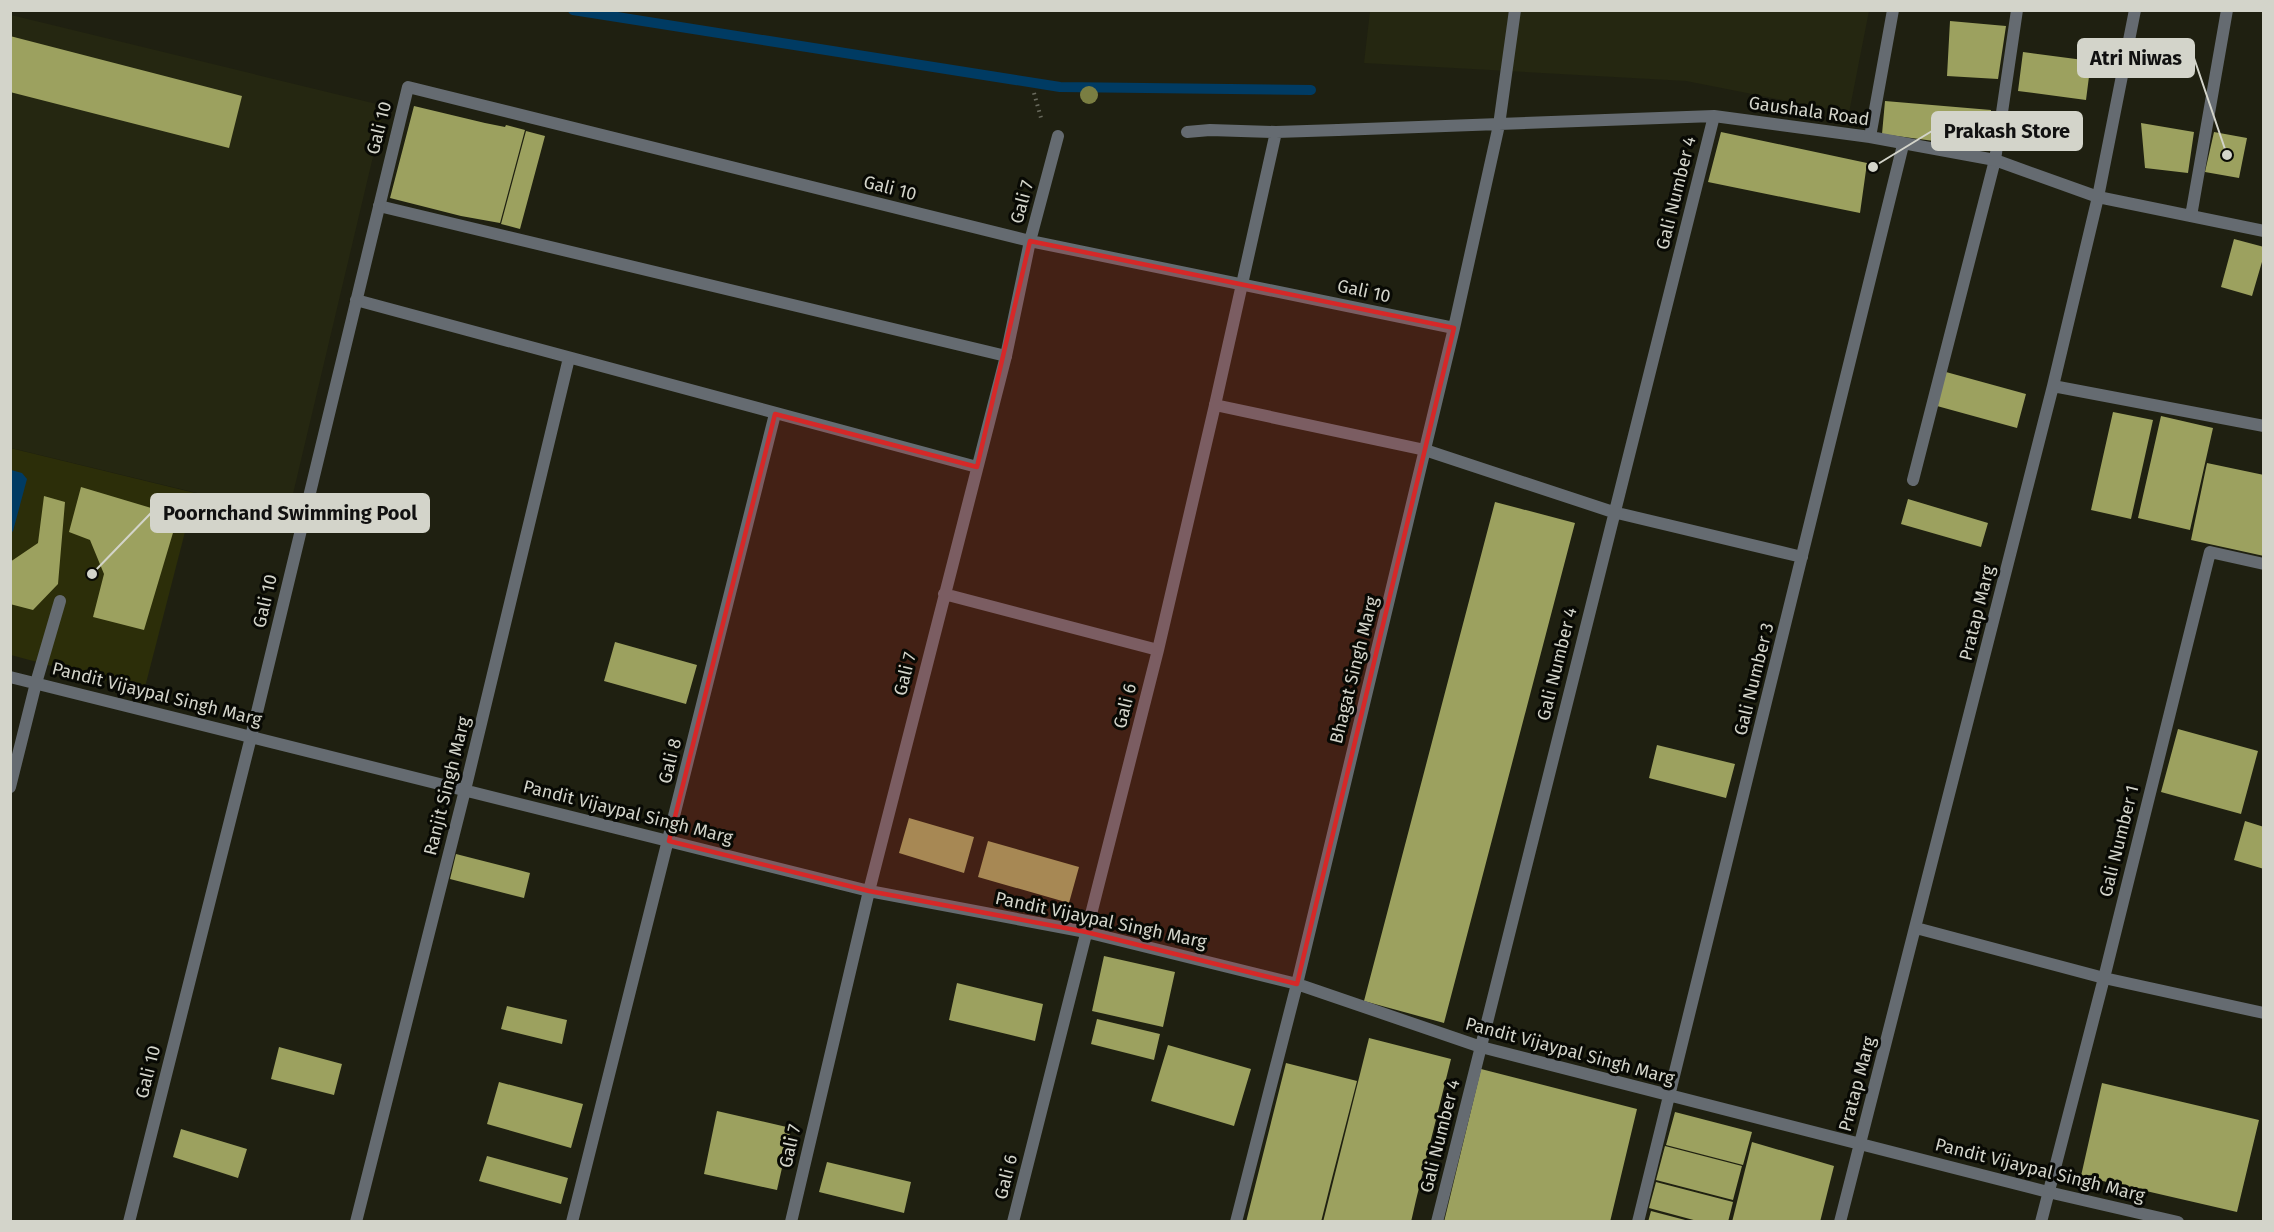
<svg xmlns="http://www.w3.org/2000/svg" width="2274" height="1232" font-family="'Fira Sans',sans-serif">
  <rect width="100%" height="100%" fill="#1f2011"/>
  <path fill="#252711" d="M1370 11H1869L1849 113 1686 81 1364 63Z
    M11 15 385 106 288 515 11 448Z"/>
  <path fill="#2c2e09" d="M10 448 195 493 144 691 11 655Z"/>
  <path fill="#003b63" d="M11 470 22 473 27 479 13 531 11 533Z"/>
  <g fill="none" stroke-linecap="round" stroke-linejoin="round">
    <path stroke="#003b63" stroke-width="10" d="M573 10 1060 87 1311 90"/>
  </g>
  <path fill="#9ca15f" d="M1950 21 2006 26 1998 79 1947 76Z
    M10 36 242 96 229 148 10 92Z
    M2023 52 2091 61 2086 100 2018 91Z
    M1885 101 1991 110 1986 148 1882 134Z
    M414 106 485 123 505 127 506 125 525 130 500 223 461 216 390 198Z
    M2141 123 2194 132 2188 173 2145 168Z
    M526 131 545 136 520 229 501 224Z
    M1721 132 1867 163 1860 213 1708 182Z
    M2214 132 2247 138 2239 178 2205 172Z
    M2234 239 2264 247V255L2252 296 2221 287Z
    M1946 372 2026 394 2017 428 1937 406Z
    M2113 412 2153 420 2131 519 2091 510Z
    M2161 416 2213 428 2190 530 2138 518Z
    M2207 463 2264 475V556L2191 540Z
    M81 487 178 516 144 630 93 617 104 574 90 540 69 532Z
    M44 496 65 502 58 584 33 610 10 604V562L38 543Z
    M1908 499 1988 523 1981 547 1901 524Z
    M1495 502 1575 523 1444 1023 1364 1001Z
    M615 642 697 665 686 704 604 681Z
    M2178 729 2258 751 2241 814 2161 792Z
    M1657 745 1735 764 1726 798 1649 778Z
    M909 818 974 837 964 873 899 853Z
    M2245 821 2264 827V869L2234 860Z
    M988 841 1079 867 1069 903 978 877Z
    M456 854 530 873 524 898 450 879Z
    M1104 956 1175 972 1163 1027 1092 1011Z
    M957 983 1043 1004 1035 1041 949 1020Z
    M507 1006 567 1020 562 1044 501 1029Z
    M1097 1019 1160 1034 1154 1060 1091 1044Z
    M1369 1038 1451 1059 1416 1200 1411 1222H1323Z
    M1168 1045 1251 1069 1234 1126 1151 1101Z
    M279 1047 342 1064 334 1095 271 1079Z
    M1286 1063 1357 1081 1331 1182 1321 1222H1246Z
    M1481 1069 1637 1109 1610 1222H1444Z
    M499 1082 583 1104 571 1148 487 1124Z
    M2102 1083 2259 1120 2237 1212 2081 1176Z
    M717 1111 791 1128 777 1190 704 1174Z
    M1675 1112 1752 1132 1743 1165 1666 1145Z
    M181 1129 247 1149 238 1178 173 1157Z
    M1752 1142 1834 1166 1820 1222H1732Z
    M1665 1146 1742 1166 1733 1200 1656 1180Z
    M487 1156 568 1178 561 1204 479 1181Z
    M827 1162 911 1182 904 1213 819 1192Z
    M1656 1182 1733 1202 1728 1222H1701L1649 1208Z
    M1651 1211 1689 1221V1222H1648Z"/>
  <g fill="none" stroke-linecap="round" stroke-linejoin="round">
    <path stroke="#6a6b5e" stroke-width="4" stroke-dasharray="1.5 4.5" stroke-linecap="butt" d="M1034 93 1041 118"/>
    <path stroke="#656b71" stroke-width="12" d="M1187 132 1210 130 1276 132 1338 130
      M379 206 1006 356
      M1215 405 1276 132
      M1913 480 1995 160
      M36 683 60 601"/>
    <path stroke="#656b71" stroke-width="12" d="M1338 130 1714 116 1870 137 1995 160 2098 197 2264 231
      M1870 137 1893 10
      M1995 160 2017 10
      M2191 216 2227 10
      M356 300 977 467
      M2053 386 2264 426
      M944 594 1158 650
      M10 677 869 891 1086 932 1297 984 1481 1047 2048 1192 2178 1222
      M10 787 36 683
      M1916 928 2104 978 2264 1013
      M129 1222 251 737 408 87 1030 241 1454 328
      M356 1222 465 790 569 358
      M572 1222 775 414
      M791 1222 869 891 1006 356 1030 241 1058 136
      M1013 1222 1158 650 1215 405 1425 450 1613 512 1802 557
      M1236 1222 1297 984 1454 328 1499 125 1515 10
      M1437 1222 1714 116
      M1638 1222 1903 145
      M1840 1222 2053 386 2098 197 2135 10
      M2041 1222 2104 978 2210 552 2264 564"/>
  </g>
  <circle fill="#7a7e42" cx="1089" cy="95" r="9"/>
  <path fill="#d62828" fill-opacity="0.2" stroke="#d62828" stroke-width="4.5" stroke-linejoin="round" d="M1030 241 1454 328 1297 984 1086 932 869 891 669 841 775 414 977 467Z"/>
  <g text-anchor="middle" stroke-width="6" stroke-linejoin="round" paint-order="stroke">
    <g font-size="18" fill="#d3d4ca" stroke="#080904">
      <text transform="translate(1809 111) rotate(8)" y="6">Gaushala Road</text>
      <text transform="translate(379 128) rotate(-76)" y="6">Gali 10</text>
      <text transform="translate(890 188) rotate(14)" y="6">Gali 10</text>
      <text transform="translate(1676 193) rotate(-76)" y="6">Gali Number 4</text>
      <text transform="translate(1022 202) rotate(-75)" y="6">Gali 7</text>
      <text transform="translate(1364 291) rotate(12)" y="6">Gali 10</text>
      <text transform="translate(265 601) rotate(-77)" y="6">Gali 10</text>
      <text transform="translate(1977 613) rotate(-76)" y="6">Pratap Marg</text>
      <text transform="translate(1557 664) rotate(-76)" y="6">Gali Number 4</text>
      <text transform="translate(1354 670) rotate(-76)" y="6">Bhagat Singh Marg</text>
      <text transform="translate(905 674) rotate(-76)" y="6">Gali 7</text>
      <text transform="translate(1754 679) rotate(-76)" y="6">Gali Number 3</text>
      <text transform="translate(157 694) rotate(14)" y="6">Pandit Vijaypal Singh Marg</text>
      <text transform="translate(1125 706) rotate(-76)" y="6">Gali 6</text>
      <text transform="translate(670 761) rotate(-76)" y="6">Gali 8</text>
      <text transform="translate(447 786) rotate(-76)" y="6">Ranjit Singh Marg</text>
      <text transform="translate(628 812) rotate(14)" y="6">Pandit Vijaypal Singh Marg</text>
      <text transform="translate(2119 841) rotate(-76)" y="6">Gali Number 1</text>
      <text transform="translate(1101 920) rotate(12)" y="6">Pandit Vijaypal Singh Marg</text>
      <text transform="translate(1570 1051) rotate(15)" y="6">Pandit Vijaypal Singh Marg</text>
      <text transform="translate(148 1072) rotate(-76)" y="6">Gali 10</text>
      <text transform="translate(1857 1084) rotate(-75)" y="6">Pratap Marg</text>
      <text transform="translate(1440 1136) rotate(-76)" y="6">Gali Number 4</text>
      <text transform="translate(790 1146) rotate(-77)" y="6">Gali 7</text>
      <text transform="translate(2040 1170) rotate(14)" y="6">Pandit Vijaypal Singh Marg</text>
      <text transform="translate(1006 1177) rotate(-76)" y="6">Gali 6</text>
    </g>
  </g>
  <path fill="none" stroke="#d3d4ca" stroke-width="2" d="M2227 155L2194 58M1873 167L1932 131M92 574L151 513"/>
  <g fill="#d3d4ca" stroke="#080904" stroke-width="2">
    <circle cx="2227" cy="155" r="6"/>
    <circle cx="1873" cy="167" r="6"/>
    <circle cx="92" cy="574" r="6"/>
  </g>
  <g fill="#d3d4ca" stroke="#d3d4ca" stroke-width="2">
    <rect x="2078" y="39" width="116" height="38" rx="6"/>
    <rect x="1932" y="112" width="150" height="38" rx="6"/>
    <rect x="151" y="494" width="278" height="38" rx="6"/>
  </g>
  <g font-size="20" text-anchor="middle" font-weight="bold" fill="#111">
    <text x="2136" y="65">Atri Niwas</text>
    <text x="2007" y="138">Prakash Store</text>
    <text x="290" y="520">Poornchand Swimming Pool</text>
  </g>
  <rect width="2274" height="1232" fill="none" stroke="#d3d4ca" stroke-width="24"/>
</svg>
